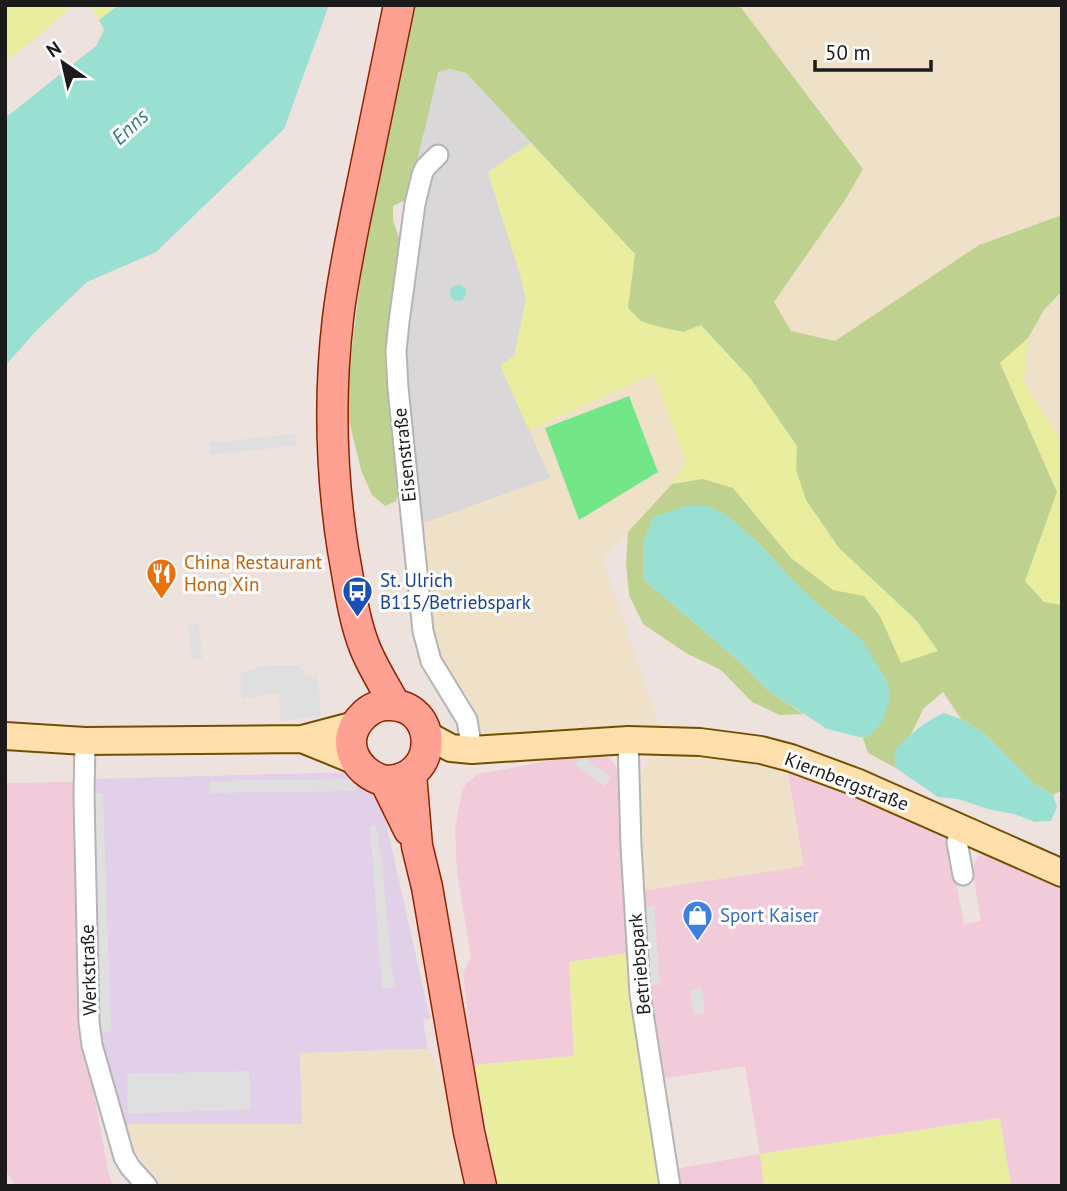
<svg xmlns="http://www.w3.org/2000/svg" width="1067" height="1191" font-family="'PT Sans',sans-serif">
  <rect width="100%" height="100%" fill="#eee2de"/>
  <path fill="#d9d7d8" d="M450 69 466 73 531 143 488 172 521 278 526 299 514 357 500 365 551 478 421 524 404 383 414 169 438 72Z"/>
  <path fill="#f1cbda" d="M586 754H597L604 756 611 760 616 766 619 775 629 953 569 962 574 1056 474 1065 463 973 471 957 457 872 455 828 462 790 466 784 478 774Z
    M787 767 941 831 946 837 951 855 964 924 981 921 973 875 974 863 979 856 987 853 1062 883V1186H1011L999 1118 760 1154 764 1186H677L675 1169 760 1154 745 1066 661 1079 647 986 640 891 803 866Z
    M76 782 88 1059 108 1171 113 1186H15L5 1168V783Z"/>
  <path fill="#e2d0e8" d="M356 772 383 810 430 1018 423 1020 428 1049 300 1053 303 1124 122 1125 94 1033 91 779Z"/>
  <path fill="#efe1c7" d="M739 5H1062V215L979 245 835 341 791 331 774 303 845 200 862 169Z
    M1062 291V438L1055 432 1024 383 1028 338 1044 310Z
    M654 374 686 463 672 484 603 560 663 736 491 738 474 725 435 650 428 626 421 524 550 478 529 430Z
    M656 753 742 760 787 769 804 866 640 891 638 778 645 769 650 754Z
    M428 1049 443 1078 469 1186H164L143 1161 136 1150 131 1135 129 1124H302L300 1053Z"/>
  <path fill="#e8ee9e" d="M5 5H73L34 40 5 61Z
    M90 5H119L99 20Z
    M531 143 635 254 656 326 683 332 701 325 750 378 797 446 796 469 839 548 916 620 938 652 901 663 880 616 864 596 833 590 791 558 733 488 703 479 672 484 686 463 654 374 529 430 500 365 514 357 526 299 521 278 488 172Z
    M1028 338 1024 383 1055 432 1062 438V605L1044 602 1025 581 1057 492 1000 362Z
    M629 953 662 1186H498L474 1065 574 1056 569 962Z
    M1000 1118 1011 1186H764L760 1154Z"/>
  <path fill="#bfd18f" d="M411 5H739L863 169 845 200 774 302 791 331 835 341 979 245 1062 215V291L1044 310 1028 338 1000 363 1057 492 1025 581 1044 602 1062 605V790L1053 795 1033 783 984 733 961 719 943 692 924 708 911 734 895 751 896 768 868 753 863 738 873 733 862 640 822 608 792 579 759 544 728 516 643 579 740 662 769 691 803 714 780 715 752 702 721 670 686 653 643 624 629 595 626 563 628 532 672 484 703 479 733 488 791 558 833 590 864 596 880 616 901 663 938 651 916 620 839 548 806 500 796 469 797 446 750 378 701 325 683 332 656 326 641 321 628 308 635 254 466 73 450 69 438 72 427 120 408 196 405 200 393 206V220L400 241 398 279 400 485 396 501 385 506 372 495 361 470 345 404 368 219 378 187 383 136Z"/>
  <path fill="#73e688" d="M629 396 658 472 579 520 545 428Z"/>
  <path fill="#dfdfdf" d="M295 434 296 446 210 454 209 443Z
    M199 624 202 659H191L188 625Z
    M271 665H298L304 670 305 677 317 675 321 716 281 721 278 693 242 699 241 674 255 668Z
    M582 755 611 777 604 787 575 764Z
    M356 779 357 791 210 793V781Z
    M91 793H103L111 1031 94 1033Z
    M376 825 382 862 391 961 395 987 382 988 370 826Z
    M654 906 660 985 647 986 641 907Z
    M702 988 705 1013 694 1015 690 990Z
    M249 1071 251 1109 128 1114 127 1074Z"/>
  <path fill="#9ae0d2" d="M119 5H329L284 129 156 252 87 282 38 329 5 366V116L10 114 96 46 104 30 99 20Z
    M450 293a8 8 0 1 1 16 0a8 8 0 1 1-16 0Z
    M686 506H709L728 516 759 544 792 579 822 608 862 640 887 681 890 700 883 720 873 733 863 738 827 729 769 691 740 662 643 579V543L653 517Z
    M944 713 961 719 984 733 1033 783 1053 795 1057 807 1051 821 1035 822 1014 814 991 810 958 799 938 797 896 768 894 751C909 735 924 722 944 713Z"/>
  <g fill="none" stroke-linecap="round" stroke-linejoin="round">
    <defs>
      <path id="street" d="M438 155 425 168 422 175 415 204 399 322 396 351 398 388 423 631 431 661 467 720 472 750
        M628 740 631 846 640 994 670 1186
        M85 741 84 797 89 1022 92 1045 124 1157 130 1167 147 1186
        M961 828 957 842 963 875"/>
      <path id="secondary" d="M427 735 451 748 472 750 628 740 700 742 761 750 791 758 856 782 1062 873
        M5 736 85 741 302 739 355 725
        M302 739 356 761"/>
      <path id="primary" d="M395 705C385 686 373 668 365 648 353 618 349 582 343 550 331 473 329 395 338 318 344 268 355 220 365 171 376 116 387 61 399 5
        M411 774 417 846 427 887 469 1132 481 1186
        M385 781C441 781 439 703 388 705 379 705 371 708 364 715 338 739 354 773 385 781L409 830"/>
    </defs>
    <use href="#street" stroke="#b4b4b4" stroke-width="23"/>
    <use href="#secondary" stroke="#734e00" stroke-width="30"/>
    <use href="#primary" stroke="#912200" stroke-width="33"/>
    <use href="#street" stroke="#fff" stroke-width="19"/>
    <use href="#secondary" stroke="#ffdfab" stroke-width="26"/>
    <use href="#primary" stroke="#ffa192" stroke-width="30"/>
  </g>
  <defs>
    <symbol id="restaurant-pin" viewBox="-11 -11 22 30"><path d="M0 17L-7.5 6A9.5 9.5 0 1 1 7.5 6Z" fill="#e8710a" stroke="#fff"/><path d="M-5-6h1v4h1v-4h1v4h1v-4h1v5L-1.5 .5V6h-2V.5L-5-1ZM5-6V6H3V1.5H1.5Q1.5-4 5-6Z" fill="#fff"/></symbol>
    <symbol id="bus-pin" viewBox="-11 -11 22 30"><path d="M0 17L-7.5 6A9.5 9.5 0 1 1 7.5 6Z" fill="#1a4fb4" stroke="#fff"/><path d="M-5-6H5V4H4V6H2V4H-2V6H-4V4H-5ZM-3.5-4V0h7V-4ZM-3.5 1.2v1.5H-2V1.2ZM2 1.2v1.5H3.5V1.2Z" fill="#fff"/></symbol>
    <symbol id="shop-pin" viewBox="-11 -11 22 30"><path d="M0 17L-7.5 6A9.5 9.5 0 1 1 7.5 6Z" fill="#3f7fe0" stroke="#fff"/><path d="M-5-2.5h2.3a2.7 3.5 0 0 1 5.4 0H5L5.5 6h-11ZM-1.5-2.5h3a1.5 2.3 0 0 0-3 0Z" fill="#fff"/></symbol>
  </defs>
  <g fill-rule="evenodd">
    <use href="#restaurant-pin" x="144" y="556" width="35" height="47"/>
    <use href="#bus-pin" x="340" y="574" width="35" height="47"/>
    <use href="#shop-pin" x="680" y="898" width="35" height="47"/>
  </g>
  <g text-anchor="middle" stroke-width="6" stroke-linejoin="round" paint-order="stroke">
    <g font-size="19" fill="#1b1b1b" stroke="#fff">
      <text transform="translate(404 455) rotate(-96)" y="7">Eisenstraße</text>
      <text transform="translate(847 781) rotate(21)" y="7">Kiernbergstraße</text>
      <text transform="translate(639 964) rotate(-95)" y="7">Betriebspark</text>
      <text transform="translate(88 970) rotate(-92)" y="7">Werkstraße</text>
    </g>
    <g font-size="19" fill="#c56008" stroke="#fff" text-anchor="start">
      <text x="184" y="569">China Restaurant<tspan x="184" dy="22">Hong Xin</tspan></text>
    </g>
    <g font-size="19" fill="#164399" stroke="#fff" text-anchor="start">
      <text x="380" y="587">St. Ulrich<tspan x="380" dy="22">B115/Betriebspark</tspan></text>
    </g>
    <g font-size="19" fill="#366cbe" stroke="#fff" text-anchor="start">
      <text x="720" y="922">Sport Kaiser</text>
    </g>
    <g font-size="21" font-style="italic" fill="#317c82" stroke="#fff">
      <text transform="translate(130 127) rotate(-43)" y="7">Enns</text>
    </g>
  </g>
  <rect width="1067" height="1191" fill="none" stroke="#1b1b1b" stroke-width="14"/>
  <g transform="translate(63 63) rotate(326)" stroke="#ffffff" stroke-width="5" paint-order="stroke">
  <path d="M0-5L12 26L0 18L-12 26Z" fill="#1b1b1b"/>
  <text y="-10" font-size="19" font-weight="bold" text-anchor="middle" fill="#1b1b1b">N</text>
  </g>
  <path d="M815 60v10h116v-10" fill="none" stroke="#1b1b1b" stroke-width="3.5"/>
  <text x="825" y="60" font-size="21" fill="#1b1b1b" stroke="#ffffff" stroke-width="5" paint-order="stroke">50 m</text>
</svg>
